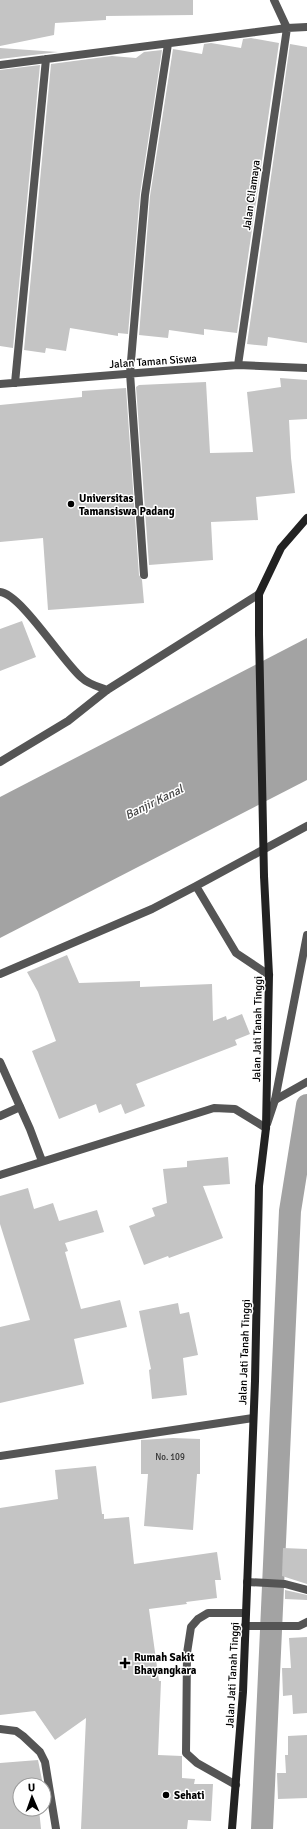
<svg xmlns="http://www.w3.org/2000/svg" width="307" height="1829" font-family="Signika,sans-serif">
  <rect width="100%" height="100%" fill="#fff"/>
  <path fill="#a3a3a3" d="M307 638V780L0 938V797Z"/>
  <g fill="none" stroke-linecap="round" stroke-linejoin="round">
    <path stroke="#a3a3a3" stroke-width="22" d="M262 1829 290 1211 307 1105"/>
  </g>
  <path fill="#c4c4c4" d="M0 0H193V15L106 16V20L55 23 54 35 0 46Z
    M251 38 279 43 237 333 204 329V335L169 330 168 338 139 335 150 196 173 49 202 54 204 44 211 43 241 48 243 39Z
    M290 44 307 47V343L268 337 267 346 247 344Z
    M0 48 58 52 0 59Z
    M162 50 140 194 128 334 118 333V336L70 328 66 351 46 348 45 353 24 350 51 64 112 56 136 58 144 52Z
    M40 65 13 348 0 346V70Z
    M280 378 307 380V419L289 420 291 458 295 493 256 497 258 520 211 522 213 560 149 565 136 387 139 385 206 382 210 453 253 452 247 392 281 387Z
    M126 388 139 575 142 580 144 603 48 610 43 538 0 542V405L82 397V391Z
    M22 621 36 657 0 671V629Z
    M67 955 79 983 140 981V987L212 984 213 1021 226 1016 227 1020 242 1014 250 1034 235 1040 237 1045 136 1084 145 1106 125 1114 121 1104 99 1113 96 1104 59 1119 32 1051 56 1041 38 992 27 972Z
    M228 1157 230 1184 203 1186 223 1238 169 1258 168 1256 144 1265 129 1226 155 1216 152 1208 167 1203 163 1169 187 1167V1161Z
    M28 1188 34 1209 53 1203 59 1221 97 1210 104 1232 65 1243 68 1251 65 1252 81 1309 120 1300 127 1327 74 1339 84 1384 0 1403V1327L30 1320 0 1224V1196Z
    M178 1303 180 1314 189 1312 198 1355 183 1358 187 1395 152 1399 149 1370 151 1369 139 1311Z
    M173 1438 200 1439V1474H197L193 1530 144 1526 148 1474H141V1440Z
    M96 1466 102 1514H104V1519L129 1517 134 1564 217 1552 221 1580H215L217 1598 186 1602 187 1604 149 1609 159 1681H161L158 1755 182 1756V1778L195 1779 194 1784H213L211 1821 188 1820 187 1829H81L86 1718 55 1740 35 1711 0 1715V1508L58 1499 55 1470Z
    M283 1548 307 1549V1584L282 1576Z
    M285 1590 307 1595V1600L285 1599Z
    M307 1637V1713L293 1714 292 1695 283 1696 282 1668H291L289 1638Z
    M307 1735V1798L278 1799 277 1773H286L285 1755H288V1736Z
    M38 1760 42 1780H37L38 1785H20V1809H39L41 1829H0V1763Z"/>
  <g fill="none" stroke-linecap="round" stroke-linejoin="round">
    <path stroke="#555" stroke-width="8" d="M0 1116 20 1107
      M0 1456 253 1418
      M236 1785 197 1763 186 1753 187 1653 191 1627 198 1619 208 1613H246"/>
    <path stroke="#555" stroke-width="8" d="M0 65 287 28 307 27
      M238 365 287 28 274 0
      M15 383 46 59
      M0 384 238 365 307 368
      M144 575 130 373 145 195 168 44
      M0 592C21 594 62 661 82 678 88 684 99 687 107 690
      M0 762 68 721 107 690 259 594
      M196 886 307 826
      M0 974 152 909 196 886 236 953 269 975
      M0 1062 30 1129 42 1161
      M275 1100 307 1082
      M0 1175 214 1108 235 1109 266 1128
      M247 1582 285 1584 307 1590
      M245 1626H299L307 1622
      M0 1729 16 1731 23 1736 40 1752 45 1762 56 1829"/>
    <path stroke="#555" stroke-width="8" d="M267 1124 275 1100 307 935"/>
    <path stroke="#222" stroke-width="8" d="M259 634V594L281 548 307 518
      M232 1829 243 1692 255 1381 259 1186 266 1128 269 975 264 876"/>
    <path stroke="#222" stroke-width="8" d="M259 634 264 876"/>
  </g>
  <g fill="#000" stroke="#fff" stroke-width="1.5">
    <circle cx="71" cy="504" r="4"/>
    <path d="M123 1657h4v4h4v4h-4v4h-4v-4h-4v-4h4z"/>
    <circle cx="166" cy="1795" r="4"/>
  </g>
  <g text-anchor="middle" stroke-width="3" stroke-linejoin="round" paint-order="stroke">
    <g font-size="9" fill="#313131">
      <text x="170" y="1460">No. 109</text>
    </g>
    <g font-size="11" fill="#000" stroke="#fff">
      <text transform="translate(251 195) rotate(-82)" y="4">Jalan Cilamaya</text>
      <text transform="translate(153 361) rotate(-4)" y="4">Jalan Taman Siswa</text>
      <text transform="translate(257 1029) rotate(-89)" y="4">Jalan Jati Tanah Tinggi</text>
      <text transform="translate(244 1352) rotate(-88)" y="4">Jalan Jati Tanah Tinggi</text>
      <text transform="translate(232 1675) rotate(-87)" y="4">Jalan Jati Tanah Tinggi</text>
    </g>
    <g font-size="11" font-weight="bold" fill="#000" stroke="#fff" text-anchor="start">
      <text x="79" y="502">Universitas<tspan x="79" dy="13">Tamansiswa Padang</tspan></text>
      <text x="134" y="1661">Rumah Sakit<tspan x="134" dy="13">Bhayangkara</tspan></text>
      <text x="174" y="1799">Sehati</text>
    </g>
    <g font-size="12" font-style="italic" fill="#444" stroke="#fff">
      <text transform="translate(154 802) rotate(-26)" y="4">Banjir Kanal</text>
    </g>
  </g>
  <g transform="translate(32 1797) rotate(358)"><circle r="19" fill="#ffffff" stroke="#999999"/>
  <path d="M0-3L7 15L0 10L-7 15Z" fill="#000000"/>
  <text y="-6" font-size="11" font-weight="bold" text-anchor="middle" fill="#000000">U</text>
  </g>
</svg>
